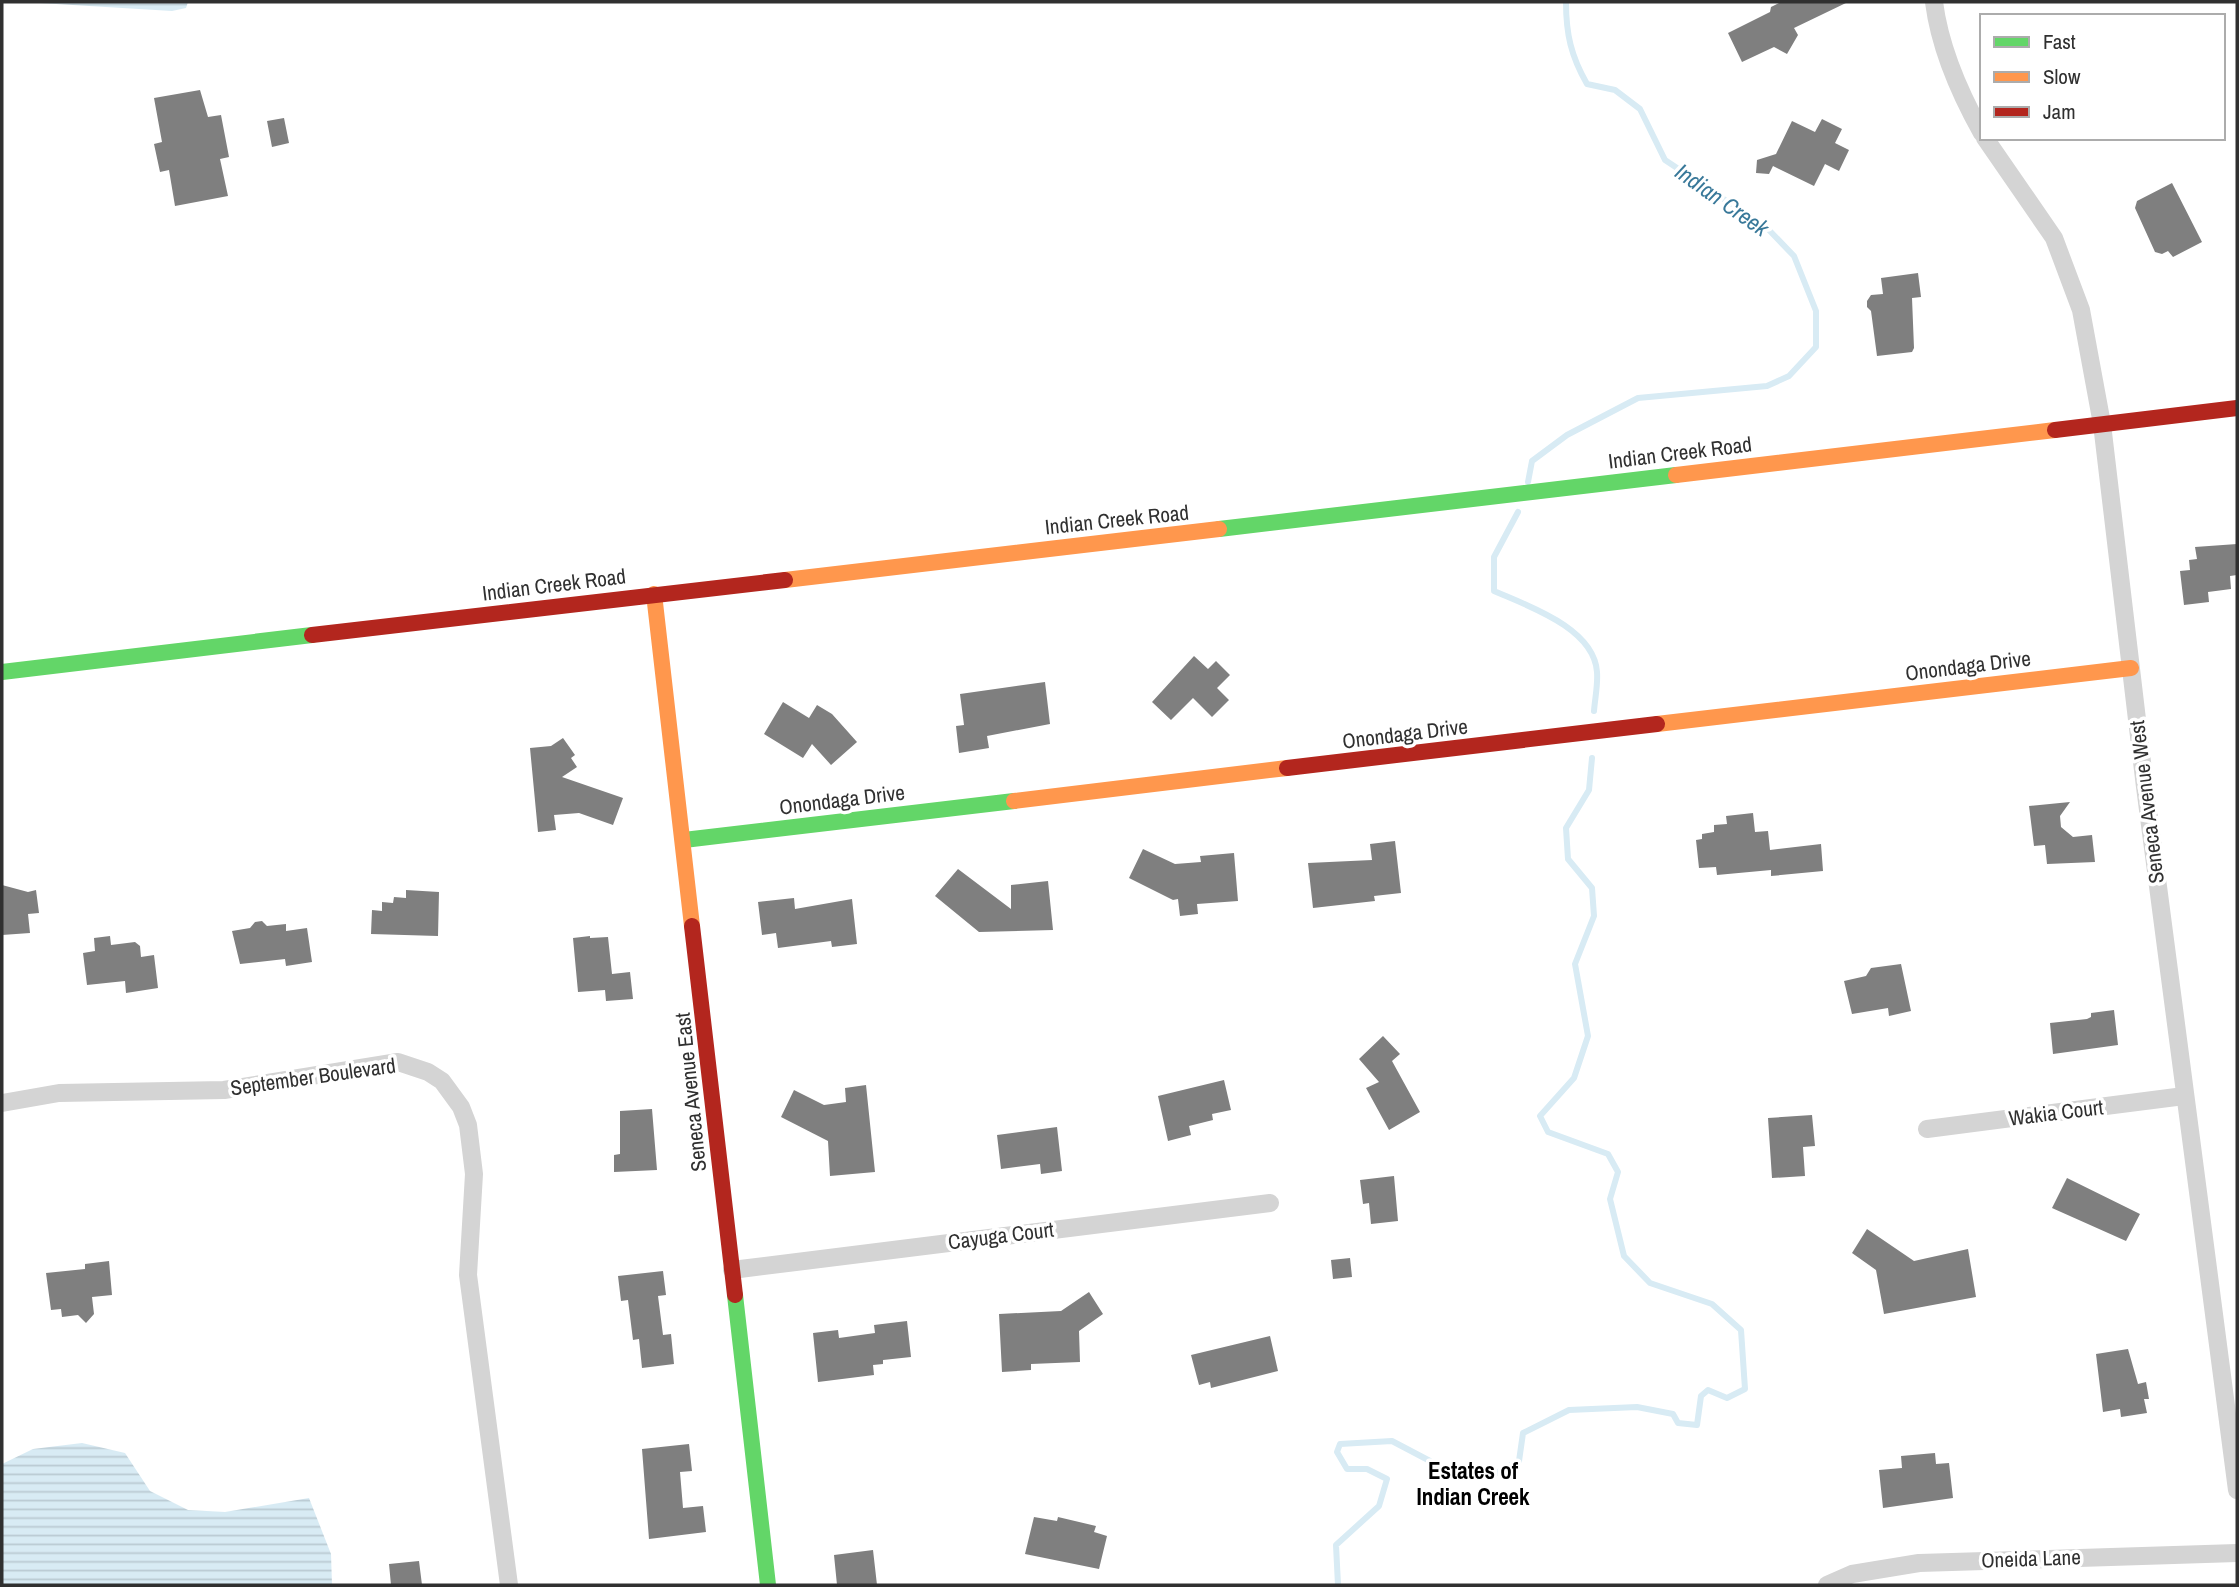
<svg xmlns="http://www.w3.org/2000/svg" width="2239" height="1587" font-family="'Archivo Narrow',sans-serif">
  <defs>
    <pattern id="water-rules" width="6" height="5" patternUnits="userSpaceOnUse" patternTransform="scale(1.75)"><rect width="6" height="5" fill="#d8ebf4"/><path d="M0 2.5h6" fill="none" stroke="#bacad2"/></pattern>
  </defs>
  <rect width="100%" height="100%" fill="#fff"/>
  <path fill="url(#water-rules)" d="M23 2H188L186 8 172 11Z
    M82 1443 125 1453 150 1491 188 1510 225 1512 309 1498 331 1554 332 1585H2V1464L33 1449Z"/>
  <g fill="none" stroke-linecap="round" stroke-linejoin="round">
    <path stroke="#d8ebf4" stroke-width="6" d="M1528 482 1532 461 1567 435 1638 398 1767 386 1789 376 1816 347V311L1794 256 1767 228 1665 160 1640 109 1615 90 1587 84C1571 56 1566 34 1566 2
      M1518 512 1494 557V591C1528 606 1594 628 1597 672 1598 685 1595 698 1594 711
      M1338 1585 1336 1545 1379 1506 1387 1479 1367 1469H1347L1337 1452 1340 1444 1392 1441 1430 1461 1446 1477 1491 1476 1519 1461 1523 1433 1569 1410 1637 1407 1673 1414 1678 1423 1697 1425 1701 1396 1708 1390 1727 1398 1745 1389 1741 1330 1712 1304 1650 1283 1624 1256 1610 1199 1618 1172 1608 1154 1548 1132 1540 1116 1574 1078 1588 1036 1575 964 1594 916 1592 888 1568 859 1566 828 1589 790 1592 758"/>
  </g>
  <path fill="#7f7f7f" d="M1781 2H1848L1794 28 1798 35 1787 54 1774 47 1742 62 1728 33 1770 12 1771 7Z
    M200 90 208 117 221 115 229 157 220 159 228 196 175 206 169 170 160 172 154 144 162 142 154 98Z
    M284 118 289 143 272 147 267 121Z
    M1822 119 1842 129 1835 143 1849 150 1839 171 1825 164 1814 186 1773 166 1769 174 1756 173 1757 160 1776 154 1792 121 1815 132Z
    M2172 183 2202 242 2173 257 2168 251 2162 254 2155 252 2135 208 2137 201Z
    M1918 273 1921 297 1912 298 1914 348 1912 352 1877 356 1871 311 1867 307V301L1871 295 1883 294 1881 278Z
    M2237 544V575L2230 576 2231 589 2208 592 2209 602 2184 605 2180 571 2190 570 2189 560 2197 559 2195 547Z
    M1194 656 1208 669 1216 661 1230 675 1217 688 1229 700 1212 717 1193 698 1171 720 1152 702Z
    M1045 682 1050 724 987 736 989 748 959 753 956 726 964 725 960 694Z
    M783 702 809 718 817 705 832 714 857 742 831 765 812 744 803 758 764 734Z
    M563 738 575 755 571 758 577 767 562 777 623 798 613 825 579 813 554 815 556 830 538 832 530 748 551 746Z
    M2070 802 2060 816 2061 827 2073 837 2092 835 2095 862 2047 864 2045 845 2034 846 2029 806Z
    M1753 813 1755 832 1768 831 1770 850 1821 844 1823 871 1771 876V870L1717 875 1716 867 1699 868 1696 840 1702 839V834L1714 832V825L1727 824 1726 816Z
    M1395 841 1401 893 1374 896 1375 901 1313 908 1308 863 1372 860 1370 844Z
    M1143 849 1175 864 1201 862 1200 856 1234 853 1238 901 1197 904 1198 914 1180 916 1178 899 1173 900 1129 878Z
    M958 869 1011 909V885L1048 881 1053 930 979 932 935 896Z
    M2 885 28 892 36 890 39 913 28 914 30 933 2 935Z
    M406 890 439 892 438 936 371 934 372 910 382 911V902L393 903 394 897 406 898Z
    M794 898 795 909 852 899 857 944 832 947 831 941 778 948 776 933 762 935 758 902Z
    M262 921 267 926 286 924V931L307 928 312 962 286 966 285 959 240 964 232 931 250 928 255 922Z
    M110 936 111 945 135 942 140 946 141 957 154 955 158 988 126 993 125 981 87 985 83 953 95 951 94 938Z
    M590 936V938L608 937 612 974 630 972 633 999 606 1001 605 990 578 992 573 938Z
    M1901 964 1911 1011 1889 1016 1888 1008 1852 1014 1844 981 1866 976 1871 968Z
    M2114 1010 2118 1045 2053 1054 2050 1023 2087 1019 2091 1017V1013Z
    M1383 1036 1400 1054 1392 1061 1420 1112 1389 1130 1366 1088 1379 1082 1359 1059Z
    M1224 1080 1231 1110 1212 1114 1213 1120 1189 1126 1191 1135 1168 1141 1158 1096Z
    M866 1085 875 1172 830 1176 828 1141 781 1117 794 1090 824 1105 846 1102 845 1088Z
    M652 1109 657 1170 614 1172V1155L620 1154V1111Z
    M1812 1115 1815 1146 1803 1147 1805 1176 1772 1178 1768 1118Z
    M1057 1127 1062 1171 1041 1174 1040 1164 1001 1169 997 1135Z
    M1394 1176 1398 1221 1371 1224 1369 1203 1363 1204 1360 1180Z
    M2067 1178 2140 1214 2126 1241 2052 1208Z
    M1867 1229 1914 1261 1968 1249 1976 1297 1884 1314 1876 1270 1852 1253Z
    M1350 1258 1352 1277 1333 1279 1331 1260Z
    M109 1261 112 1295 92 1297 94 1314 86 1323 78 1315 62 1317 61 1309 51 1310 46 1273 85 1269V1264Z
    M663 1271 666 1295 658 1296 663 1335 671 1334 674 1364 642 1368 639 1339 633 1340 628 1300 621 1301 618 1276Z
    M1089 1292 1103 1314 1079 1331 1080 1362 1031 1364V1370L1002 1372 999 1314 1061 1311Z
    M907 1321 911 1357 883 1360V1364L873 1365 874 1375 818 1382 813 1333 838 1330 839 1338 875 1333 874 1325Z
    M1270 1336 1278 1371 1211 1388 1210 1382 1199 1385 1191 1355Z
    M2128 1349 2138 1384 2146 1382 2149 1399H2144L2147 1413 2121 1417 2120 1409 2103 1412 2096 1354Z
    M689 1444 692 1471 680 1472 683 1508 703 1506 706 1532 649 1539 642 1449Z
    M1935 1453 1936 1464 1949 1463 1953 1498 1883 1508 1879 1470 1902 1468 1901 1456Z
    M1034 1517 1057 1521 1058 1517 1096 1526 1094 1532 1107 1536 1099 1569 1025 1554Z
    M873 1550 877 1585H837L834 1555Z
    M419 1561 422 1585H391L389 1564Z"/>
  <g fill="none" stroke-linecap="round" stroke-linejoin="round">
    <path stroke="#d4d4d4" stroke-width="18" d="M1934 2C1940 49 1959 92 1982 133
      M1985 138 2054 238 2081 310 2102 424 2145 787 2237 1490
      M2 1103 59 1093 224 1090 398 1062 428 1072 442 1081 461 1107 468 1125 474 1174 468 1275 509 1585
      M1927 1129 2184 1096
      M732 1270 1270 1203
      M1827 1585 1852 1574 1919 1563 2237 1553"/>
    <path stroke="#63d668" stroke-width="16" d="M1219 529 1676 475
      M2 672 312 635
      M684 840 1014 801
      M735 1295 768 1585"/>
    <path stroke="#ff974d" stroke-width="16" d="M1676 475 2055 430
      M785 580 1219 529
      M654 594 692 926
      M1657 724 2131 668
      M1014 801 1287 768"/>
    <path stroke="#b3261e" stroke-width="16" d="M2055 430 2237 408
      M312 635 785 580
      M1287 768 1657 724
      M692 926 735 1295"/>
  </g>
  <g text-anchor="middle" stroke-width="7" stroke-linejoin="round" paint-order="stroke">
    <g font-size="21" fill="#303030" stroke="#fff">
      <text transform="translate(1680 453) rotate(-7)" y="7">Indian Creek Road</text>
      <text transform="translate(1117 520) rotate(-6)" y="7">Indian Creek Road</text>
      <text transform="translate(554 585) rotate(-7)" y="7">Indian Creek Road</text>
      <text transform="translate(1968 666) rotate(-7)" y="7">Onondaga Drive</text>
      <text transform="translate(1405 734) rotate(-7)" y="7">Onondaga Drive</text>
      <text transform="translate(842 800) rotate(-7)" y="7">Onondaga Drive</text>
      <text transform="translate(2147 802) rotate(-97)" y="7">Seneca Avenue West</text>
      <text transform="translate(313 1077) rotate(-8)" y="7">September Boulevard</text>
      <text transform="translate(691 1092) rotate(-96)" y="7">Seneca Avenue East</text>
      <text transform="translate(2056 1113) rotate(-7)" y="7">Wakia Court</text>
      <text transform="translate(1001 1236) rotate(-7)" y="7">Cayuga Court</text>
      <text transform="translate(2031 1559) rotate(-2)" y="7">Oneida Lane</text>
    </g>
    <g font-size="23" font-style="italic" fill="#387899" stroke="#fff">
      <text transform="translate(1722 200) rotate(35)" y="8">Indian Creek</text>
    </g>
    <g font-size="23" font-weight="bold" fill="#000" stroke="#fff">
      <text x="1473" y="1479">Estates of<tspan x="1473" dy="26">Indian Creek</tspan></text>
    </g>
  </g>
  <rect width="2239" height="1587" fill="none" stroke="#303030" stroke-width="7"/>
  <rect x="1980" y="14" width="245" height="126" fill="#ffffff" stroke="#acacac" stroke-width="2"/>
  <rect x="1994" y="37" width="35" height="10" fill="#63d668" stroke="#acacac" stroke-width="2"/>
  <text x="2043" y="49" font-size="21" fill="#303030">Fast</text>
  <rect x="1994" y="72" width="35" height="10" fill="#ff974d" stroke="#acacac" stroke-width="2"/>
  <text x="2043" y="84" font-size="21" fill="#303030">Slow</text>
  <rect x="1994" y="107" width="35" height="10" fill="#b3261e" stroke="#acacac" stroke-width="2"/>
  <text x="2043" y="119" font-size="21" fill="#303030">Jam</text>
</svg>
